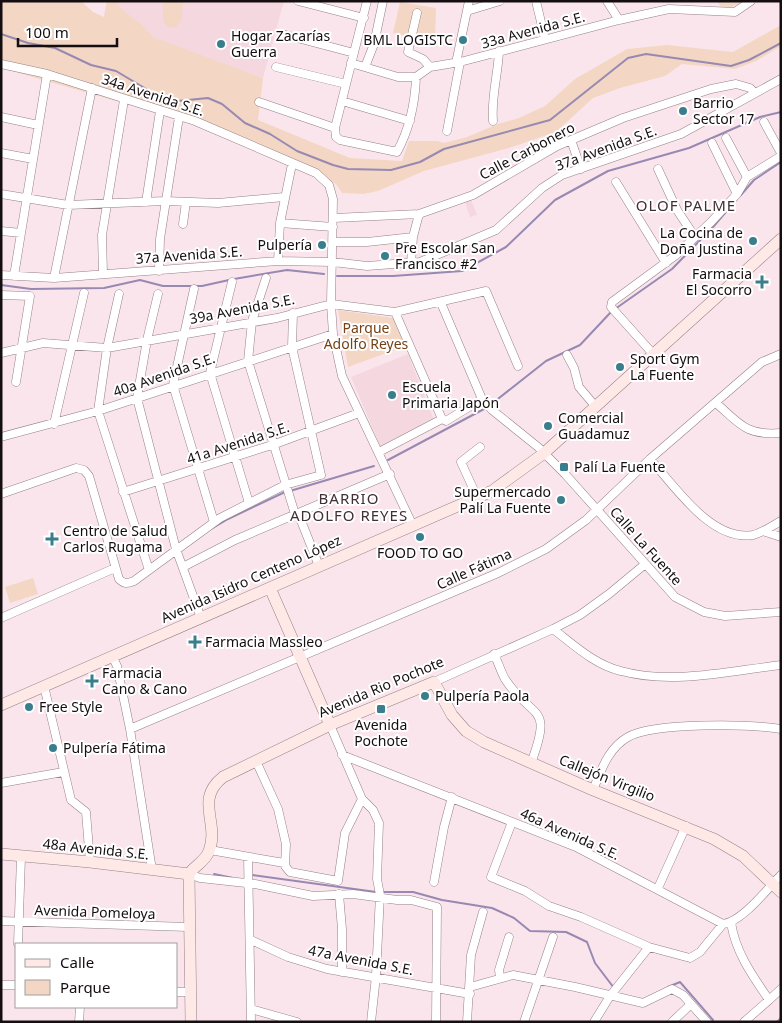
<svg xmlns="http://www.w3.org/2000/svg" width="782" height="1023" font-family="'Noto Sans',sans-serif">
  <rect width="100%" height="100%" fill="#fbe5ec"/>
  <path fill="#f5d7e0" d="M107 1H284L263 78 186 51 104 17Z
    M470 197 477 215 470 217 464 199Z
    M408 354 434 420 381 448 351 377Z"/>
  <path fill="#f3d7c4" d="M1 1H81L93 12 104 17 107 1H119L118 6 142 25 153 37 263 78 258 120 350 158 402 161 409 141H438L444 143 467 137 498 124 519 118 545 106 575 79 627 49 667 45 733 52 781 25V46L756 61 735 69 682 64 665 76 620 88 593 98 556 132 509 148 424 171 378 191 363 194 342 193 336 184 316 173 160 111 123 103 1 68Z
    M163 1H183L181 21 176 28 167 27 163 21Z
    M717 1H747L723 10Z
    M400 2 436 8 435 43 393 33Z
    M338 310 393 318 406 346 348 367Z
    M33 578 38 594 10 603 5 587Z"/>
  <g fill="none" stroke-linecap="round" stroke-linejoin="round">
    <path stroke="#9789b2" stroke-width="2" d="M1 34 28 43 55 48 91 65 116 71 168 102 208 98 222 104 245 123 270 134 297 151 333 165 348 169 391 170 420 162 444 149 550 120 628 58 646 54 731 66 749 60 781 43
      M740 196 754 180 781 162
      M337 276H393L462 271 506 247 555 200 608 171 689 148 760 117 781 112
      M234 279 287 270 324 274
      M1 285 31 289 104 288 140 280 163 286H202L229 280
      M615 309 672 269 713 227 737 199
      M494 402 546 361 580 345 611 312
      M388 460 484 409
      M290 491 374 466
      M211 529 228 519 285 492
      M214 874 233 878
      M250 877 253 875 376 892
      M381 892H413L442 900 492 908 514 918 530 931 566 932 587 942 595 963 614 988
      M668 987 680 982 713 1020
      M777 1022 781 1018"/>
    <defs>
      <path id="street" d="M298 1 364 18
        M367 1 335 128 336 137 340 140 397 152C410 128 415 105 416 77
        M536 1 545 39
        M607 1 619 20
        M467 11 500 1
        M417 13 408 52 423 59 430 67
        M282 34 354 53
        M351 63 398 77H416L430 67 460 62 619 20 669 9 735 12 751 1
        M456 63 469 1
        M1 64 47 74 195 121 316 173 329 185 333 199 331 304 333 334 342 376 413 526
        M276 67 346 84
        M365 67 374 44 383 1
        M342 101 410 121
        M259 102 335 128
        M1 117 38 125
        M493 121C491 97 498 75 499 51
        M764 122 781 153
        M447 131 460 62
        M726 138 747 177
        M571 140 581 169
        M712 143 737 194
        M1 153 33 159
        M658 169 677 210 695 237
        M616 182 666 263
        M1 194 68 205 165 201 218 203 284 197
        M146 202 160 111
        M334 218 419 214 473 195 557 146 623 118 711 89 736 84 750 88 755 93
        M280 223 333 227
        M183 224 186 202
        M1 231 21 233
        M334 242H367L413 237
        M278 261 280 223 292 164
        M411 263 413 237 419 214
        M159 271 160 239 179 117
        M103 274 102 235 124 100
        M1 275 54 278 278 261 333 262 367 266 420 262 496 230 542 188 562 175 681 134 781 79
        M14 276 47 74
        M54 278 92 88
        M266 278 252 321 248 361 295 514
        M232 282 210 373 249 503
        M194 289 173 385 214 522
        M119 294 107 348 98 411 149 570
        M158 294 147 340 137 398 176 549 201 618
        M1 295 30 296 16 382
        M441 303 482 399 492 410 538 447 565 474 675 597 704 612 725 616 781 612
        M395 312 442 419
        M1 353 43 343 107 348 277 318 331 304 395 312 486 291 518 366
        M567 355 574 368 579 387 596 407
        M654 355 611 307 612 302 676 255 711 222 737 194 747 177 781 156
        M716 403C740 424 746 436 781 433
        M54 424 84 293
        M1 437 98 411 333 334
        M379 452 442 419 446 421 482 399
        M650 459C675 486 711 542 753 535 762 533 772 526 781 521
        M123 492 275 444 359 413
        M1 494 76 468 84 470 89 476 119 579C124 584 127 584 134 581L220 518 285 485 321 475 292 347 293 313
        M477 497 461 462 480 447
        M298 513 319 566
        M763 531 781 537
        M183 567 235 540 390 474
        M1 618 115 568
        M553 629C574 645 595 665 621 671 672 685 729 671 781 665
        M494 654C498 662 501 672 505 679 532 721 554 702 531 763
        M112 656 117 666 130 729 152 870
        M434 682 553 629 580 615 609 594 644 565
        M44 686 71 800 86 812 90 862
        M330 725 362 799 373 810 379 823 377 879 380 895 376 976 371 1022
        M130 729 498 573 546 549 586 520 650 459 762 362 781 354
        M342 755 576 847 723 924C742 922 767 889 781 875
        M256 761 278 809 286 844 285 866 290 872 338 881 345 833 362 799
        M1 783 63 772
        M593 790C601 771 608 748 628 737 654 722 750 724 781 729
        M512 822 491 877 525 891 549 906 581 917 649 947 690 958 700 952 723 924
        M210 850 284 863
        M248 857 251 1022
        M189 874 200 878 255 884 313 896 353 894 397 900H411L437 907 436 1022
        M434 882 444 827 452 797
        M658 888 686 826
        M339 894 342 929V972
        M1 921 188 927
        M731 923C736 953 752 975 769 1000L744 1022
        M251 940 288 957 327 969 470 994
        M18 944 21 857
        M500 978 499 970 509 937
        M1 985H16
        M470 987 513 975 575 987 643 1003 672 989 683 995 707 1022
        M176 992H191
        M769 1000 781 989
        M251 1009 297 1022
        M79 1022 80 1007
        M467 1022 471 955 483 912
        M524 1022 553 937
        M594 1022 610 996 649 947
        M672 1022 691 1004"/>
      <path id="secondary" d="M270 588 330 725
        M1 705 492 491 543 454 781 239
        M1 854 90 862 189 874
        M189 874C195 865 205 862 209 851 220 823 194 800 223 777L330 725 434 682 452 715 466 731 484 742 593 790 714 839 743 856 781 892
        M189 874 191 1022"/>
    </defs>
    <use href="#street" stroke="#958187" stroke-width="9"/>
    <use href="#secondary" stroke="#958187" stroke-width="12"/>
    <use href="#street" stroke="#fff" stroke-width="8"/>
    <use href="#secondary" stroke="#fee9e6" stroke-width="11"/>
  </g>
  <g fill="#397e8c" stroke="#fff" stroke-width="2">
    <circle cx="463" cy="40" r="5"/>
    <circle cx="221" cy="44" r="5"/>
    <circle cx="683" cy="111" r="5"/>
    <circle cx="753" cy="241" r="5"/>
    <circle cx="322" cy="245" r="5"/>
    <circle cx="385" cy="256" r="5"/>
    <path d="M759.5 274.5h5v5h5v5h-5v5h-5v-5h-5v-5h5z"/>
    <circle cx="620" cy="367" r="5"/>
    <circle cx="392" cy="395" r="5"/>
    <circle cx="548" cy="426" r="5"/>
    <rect x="559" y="462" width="10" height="10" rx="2.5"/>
    <circle cx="561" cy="500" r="5"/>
    <circle cx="420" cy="537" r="5"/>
    <path d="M49.5 531.5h5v5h5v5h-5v5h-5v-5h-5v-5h5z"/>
    <path d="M192.5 634.5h5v5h5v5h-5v5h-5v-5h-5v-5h5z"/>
    <path d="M89.5 673.5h5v5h5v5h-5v5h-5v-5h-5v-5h5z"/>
    <circle cx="425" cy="696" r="5"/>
    <circle cx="29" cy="707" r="5"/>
    <rect x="376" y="704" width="10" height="10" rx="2.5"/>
    <circle cx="53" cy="748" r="5"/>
  </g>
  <g text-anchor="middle" stroke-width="4" stroke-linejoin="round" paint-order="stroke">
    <g font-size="14" fill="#150e10" stroke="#fff">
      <text transform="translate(533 30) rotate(-15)" y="5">33a Avenida S.E.</text>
      <text transform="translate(153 95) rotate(18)" y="5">34a Avenida S.E.</text>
      <text transform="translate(606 148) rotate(-20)" y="5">37a Avenida S.E.</text>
      <text transform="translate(527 151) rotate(-28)" y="5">Calle Carbonero</text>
      <text transform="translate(189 255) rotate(-4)" y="5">37a Avenida S.E.</text>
      <text transform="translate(242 309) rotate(-11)" y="5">39a Avenida S.E.</text>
      <text transform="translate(164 375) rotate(-19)" y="5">40a Avenida S.E.</text>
      <text transform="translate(238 443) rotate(-18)" y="5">41a Avenida S.E.</text>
      <text transform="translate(646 546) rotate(48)" y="5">Calle La Fuente</text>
      <text transform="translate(474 569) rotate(-24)" y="5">Calle Fátima</text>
      <text transform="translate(251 579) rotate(-24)" y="5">Avenida Isidro Centeno López</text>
      <text transform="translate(381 687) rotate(-23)" y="5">Avenida Rio Pochote</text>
      <text transform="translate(607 778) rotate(22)" y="5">Callejón Virgilio</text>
      <text transform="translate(570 834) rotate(24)" y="5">46a Avenida S.E.</text>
      <text transform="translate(96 849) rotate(6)" y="5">48a Avenida S.E.</text>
      <text transform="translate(95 912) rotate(2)" y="5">Avenida Pomeloya</text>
      <text transform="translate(361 960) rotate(11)" y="5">47a Avenida S.E.</text>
    </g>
    <g font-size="14" fill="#150e10" stroke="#fff" text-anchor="start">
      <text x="231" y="41">Hogar Zacarías<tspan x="231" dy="16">Guerra</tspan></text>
      <text x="453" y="45" text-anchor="end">BML LOGISTC</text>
      <text x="693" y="108">Barrio<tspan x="693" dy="16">Sector 17</tspan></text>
      <text x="743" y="238" text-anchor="end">La Cocina de<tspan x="743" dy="16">Doña Justina</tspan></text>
      <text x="312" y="250" text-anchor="end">Pulpería</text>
      <text x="395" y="253">Pre Escolar San<tspan x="395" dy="16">Francisco #2</tspan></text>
      <text x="752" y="279" text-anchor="end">Farmacia<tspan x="752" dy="16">El Socorro</tspan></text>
      <text x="630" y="364">Sport Gym<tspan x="630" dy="16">La Fuente</tspan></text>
      <text x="402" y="392">Escuela<tspan x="402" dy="16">Primaria Japón</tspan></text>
      <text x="558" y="423">Comercial<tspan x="558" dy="16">Guadamuz</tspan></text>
      <text x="574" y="472">Palí La Fuente</text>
      <text x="551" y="497" text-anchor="end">Supermercado<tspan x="551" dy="16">Palí La Fuente</tspan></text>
      <text x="63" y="536">Centro de Salud<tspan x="63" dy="16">Carlos Rugama</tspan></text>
      <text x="420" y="558" text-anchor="middle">FOOD TO GO</text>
      <text x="205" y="647">Farmacia Massleo</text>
      <text x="102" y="678">Farmacia<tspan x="102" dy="16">Cano &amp; Cano</tspan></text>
      <text x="435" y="701">Pulpería Paola</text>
      <text x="39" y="712">Free Style</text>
      <text x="381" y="730" text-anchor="middle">Avenida<tspan x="381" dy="16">Pochote</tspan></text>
      <text x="63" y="753">Pulpería Fátima</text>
    </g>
    <g font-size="14" fill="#764115" stroke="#fff">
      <text x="366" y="333">Parque<tspan x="366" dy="16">Adolfo Reyes</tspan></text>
    </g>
    <g font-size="15" letter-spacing="1" fill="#402f34" stroke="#fff">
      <text x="686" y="211">OLOF PALME</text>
      <text x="349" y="504">BARRIO<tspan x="349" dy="17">ADOLFO REYES</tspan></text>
    </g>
  </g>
  <rect width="782" height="1023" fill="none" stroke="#150e10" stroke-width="5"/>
  <rect x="15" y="943" width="162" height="65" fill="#ffffff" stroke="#a19f9f"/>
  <rect x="25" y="959" width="25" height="8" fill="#fee9e6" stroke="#a19f9f"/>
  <text x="60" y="968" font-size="15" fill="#150e10">Calle</text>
  <rect x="25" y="980" width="25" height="15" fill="#f3d7c4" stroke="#a19f9f"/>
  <text x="60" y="993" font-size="15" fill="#150e10">Parque</text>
  <path d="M18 38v8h99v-8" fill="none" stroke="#150e10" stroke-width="2.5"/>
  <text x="25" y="38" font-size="15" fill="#150e10" stroke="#ffffff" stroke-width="4" paint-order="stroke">100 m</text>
</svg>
